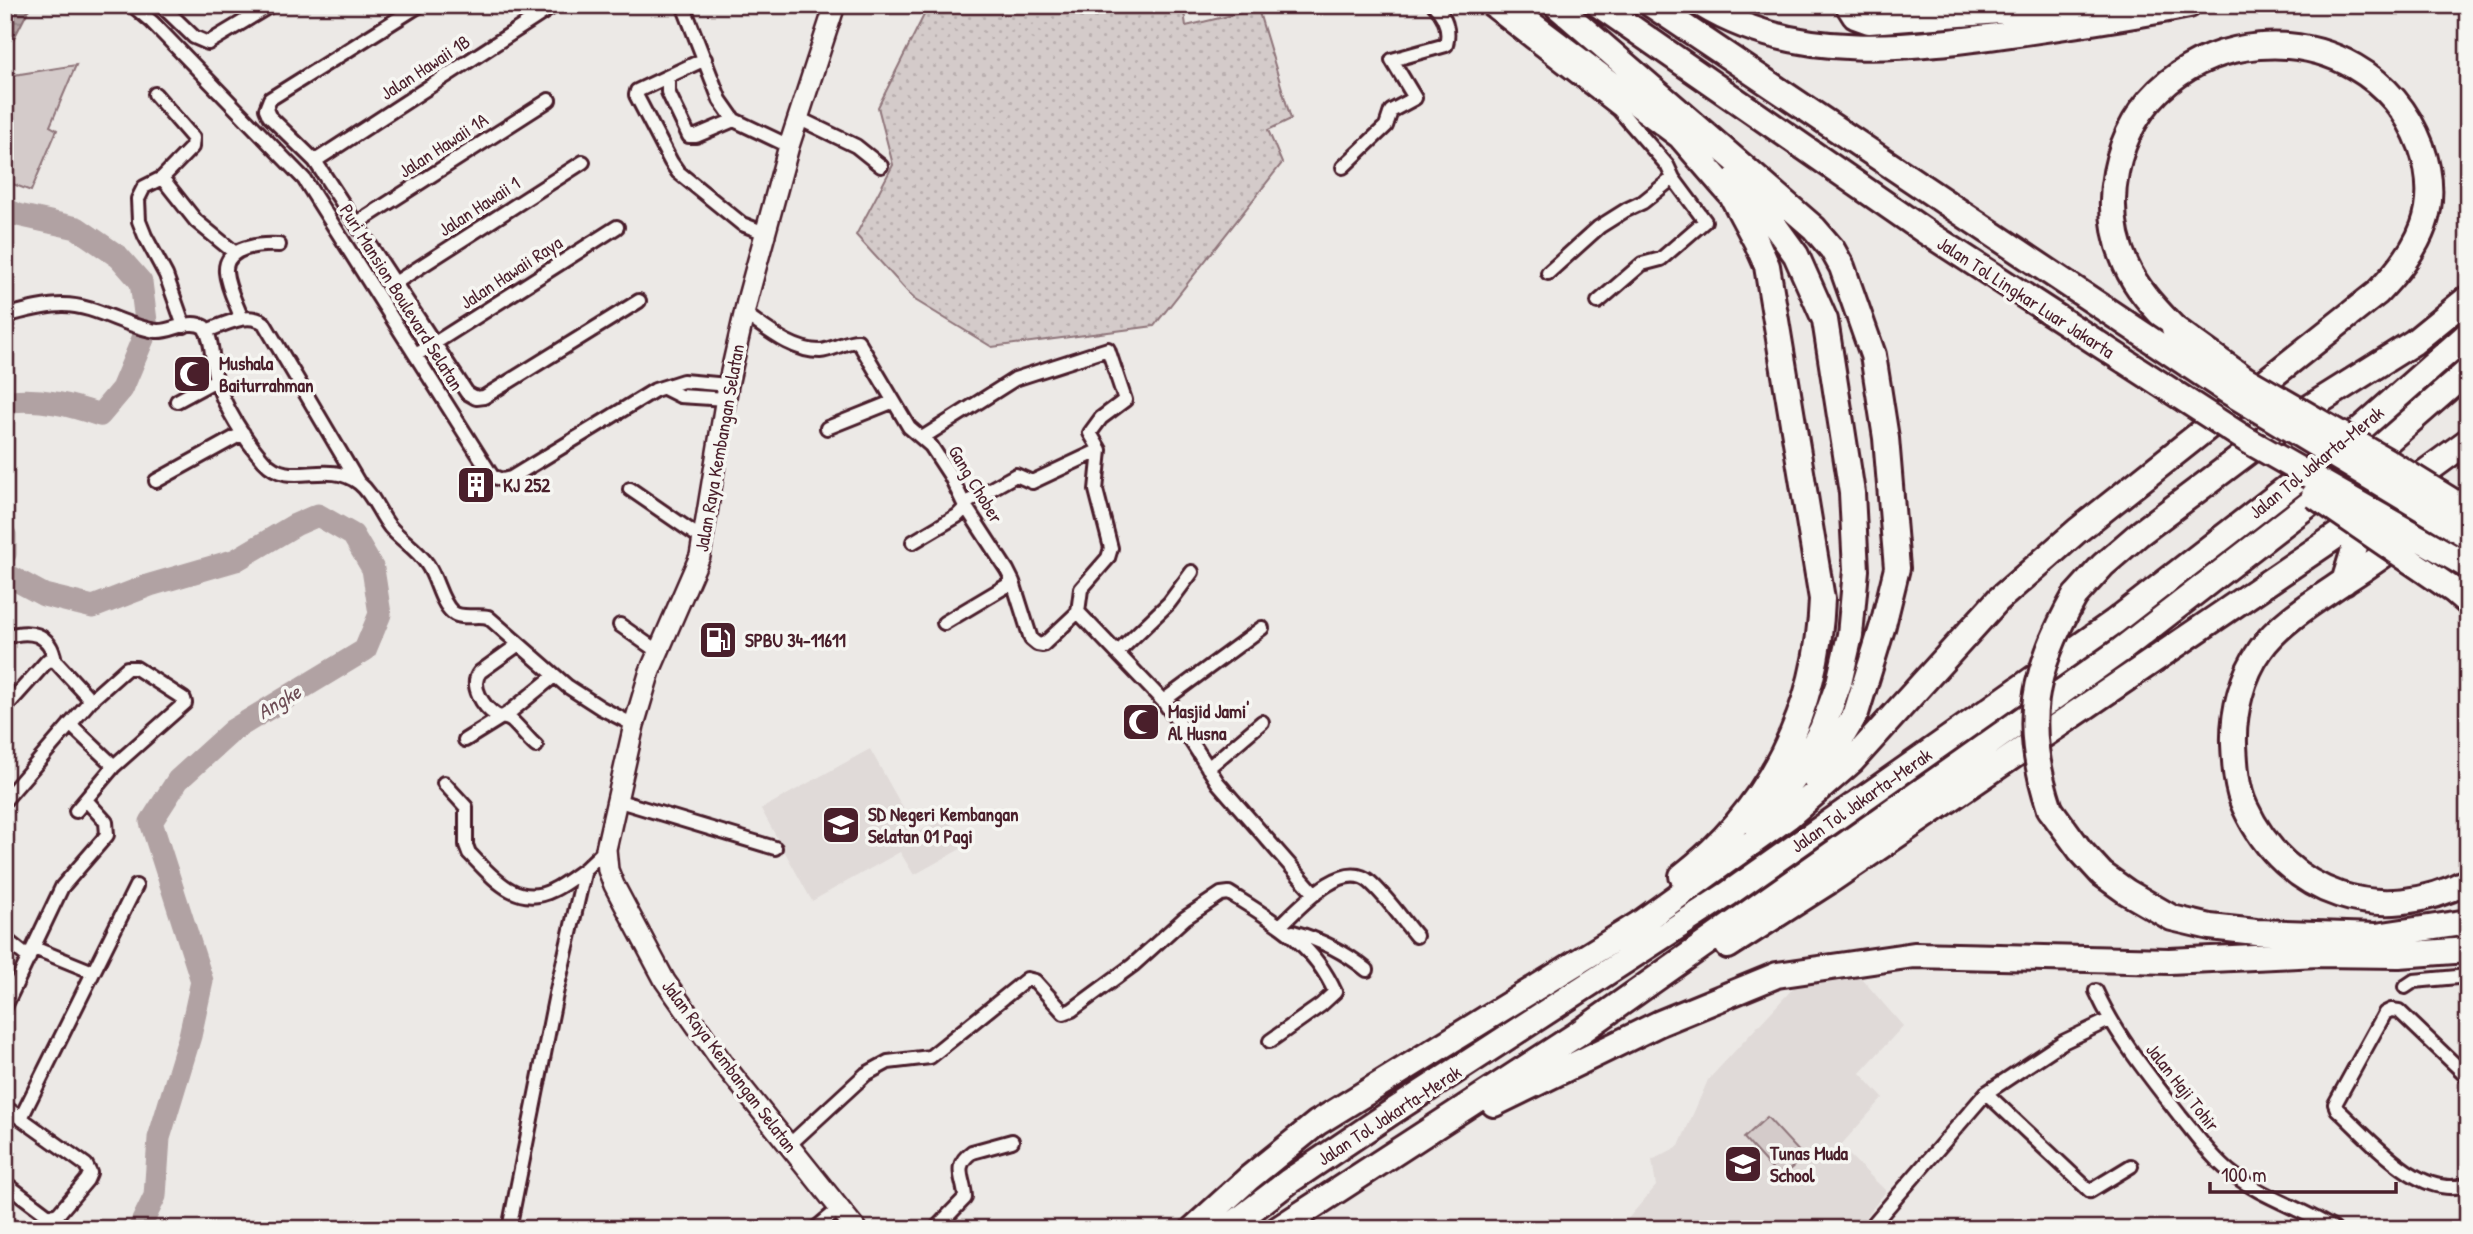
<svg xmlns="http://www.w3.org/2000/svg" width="2473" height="1234" font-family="'Patrick Hand',sans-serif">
  <defs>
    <pattern id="grass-dots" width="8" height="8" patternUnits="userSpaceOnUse" patternTransform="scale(1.75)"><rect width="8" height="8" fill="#d4cbca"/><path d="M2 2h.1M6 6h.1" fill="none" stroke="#b8aeae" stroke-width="1.8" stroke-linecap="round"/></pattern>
    <pattern id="water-rules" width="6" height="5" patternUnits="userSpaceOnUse" patternTransform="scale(1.75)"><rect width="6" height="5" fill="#b1a2a3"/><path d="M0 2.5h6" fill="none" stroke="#928385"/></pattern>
  </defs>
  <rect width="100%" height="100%" fill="#ece9e6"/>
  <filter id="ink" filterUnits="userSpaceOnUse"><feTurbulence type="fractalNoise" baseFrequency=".0143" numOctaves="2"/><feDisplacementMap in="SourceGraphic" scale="14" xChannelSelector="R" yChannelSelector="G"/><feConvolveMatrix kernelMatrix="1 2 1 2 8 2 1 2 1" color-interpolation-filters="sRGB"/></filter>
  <g filter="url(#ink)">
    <path fill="#e0dad8" d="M870 749 917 833 947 816 964 847 914 875 900 852 812 901 761 809Z
      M1855 971 1903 1026 1860 1073 1883 1098 1840 1146 1886 1191 1857 1229H1619L1656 1186 1652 1160 1679 1146 1708 1080 1796 985Z"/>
    <path fill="url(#grass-dots)" stroke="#8f757a" stroke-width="2" d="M929 5H1183L1186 26 1258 9 1291 119 1268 130 1282 163 1154 326 992 347 915 300 856 235 893 165 878 107Z"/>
    <path fill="#d4cbca" stroke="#8f757a" stroke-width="2" d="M76 65 50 126 57 130 31 191 5 181V95L14 75Z
      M1767 1117 1804 1157 1780 1178 1744 1138Z"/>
    <path fill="url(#water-rules)" stroke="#886e73" stroke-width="2" d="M5 5H31L5 56Z"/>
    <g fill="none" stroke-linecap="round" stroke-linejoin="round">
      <path stroke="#b1a2a3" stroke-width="23" d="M5 209 18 215 77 228 119 257 141 282 147 329 122 389 100 415C70 405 43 398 11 401L5 409
        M5 535V554
        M5 574 44 595 93 607 150 585 236 560 295 525 318 515 353 535 373 569 380 614 365 650 233 730 178 780 151 822 202 981 190 1036 159 1138 155 1196 139 1229"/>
      <defs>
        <path id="minor" d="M132 5 152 22 304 179 492 476 502 480 511 478 655 390 683 381 728 385
          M161 5 194 37 208 43 271 5
          M420 5 270 99 266 109 269 116 315 161 467 393 476 398 484 397 639 301
          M683 5 720 100 734 120 789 146
          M1484 5 1619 110 1667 165 1673 178 1705 221 1661 259 1642 264 1598 302
          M705 59 637 91 636 95 671 162 678 172 742 224 765 233
          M668 77V92L689 136H696L734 120
          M155 94 193 138 192 147 162 178 144 187 138 199 139 221 145 236 166 275 184 326
          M798 118 856 146 881 166
          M315 161 555 5
          M1343 167 1386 126 1391 111 1415 98 1392 60 1446 45C1450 30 1445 16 1434 5
          M162 178 196 221 235 253
          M357 223 549 100
          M1548 273 1599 227 1626 210 1643 202 1673 178
          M395 283 583 162
          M745 314C767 329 792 351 820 351 833 350 845 341 858 341L909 427 931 446 950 475 964 504 1007 570 1013 582 1031 639 1037 644 1043 645 1078 612
          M5 316C24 311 44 305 63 305 96 305 125 327 157 331 172 332 189 318 204 327 214 342 211 362 216 379 224 407 245 440 264 461 290 490 326 458 359 483 373 494 379 513 390 527 401 540 417 549 427 564 437 578 440 601 452 612 461 620 477 614 488 617L567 686 601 708 634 725
          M236 320 240 314C235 301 227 286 226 272 224 246 261 244 279 245
          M206 331C224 325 247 311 264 323L358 482
          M416 355 617 227
          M664 388 680 396 726 399
          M177 401 216 380
          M827 428 892 402
          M922 438 1015 379 1108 349 1125 400 1101 418 1090 433 1100 450 1096 490 1111 548 1108 558 1081 589 1078 612
          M156 481 243 433
          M630 489 704 540
          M964 504 1016 475 1032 482 1100 450
          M913 542 957 516 966 507
          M1078 612 1163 701 1184 730 1218 783 1315 894
          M944 623 1013 582
          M620 625 657 651
          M5 637C29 629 50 632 55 661
          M519 644 480 672C469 685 483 707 496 715 502 719 506 716 512 721 520 728 527 738 536 746
          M1117 653 1169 603 1192 572
          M1163 701 1262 628
          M5 708 48 660 55 661 91 700
          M70 724 114 766
          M465 740 510 712 554 676
          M1208 768 1262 722
          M444 783 466 807V845L469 853C492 876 516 909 553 890 564 885 575 876 585 869
          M5 800 91 700 127 668H136L184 699 185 703 114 766 76 811
          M616 800 775 848
          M1281 925C1300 907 1343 858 1370 882 1387 897 1401 918 1416 936
          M1293 932C1321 940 1345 952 1367 970
          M5 939 29 958
          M34 948 93 972
          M2405 987 2414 981 2468 976
          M2096 991C2117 1037 2149 1076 2180 1116 2196 1135 2211 1157 2230 1172 2261 1197 2301 1208 2334 1229
          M5 1007 62 887 107 835 106 822 86 800
          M2468 1077 2399 1011 2391 1010 2385 1013 2335 1104 2337 1109C2369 1138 2421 1202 2468 1184
          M1986 1093 2090 1191 2131 1166
          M5 1107 86 1165 90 1173 87 1180 59 1213 53 1216 46 1214 5 1183
          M21 1118 136 886
          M789 1145 866 1074 888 1062 930 1057 1027 979 1035 981 1064 1013 1072 1010 1133 965 1185 918 1221 894 1229 893 1237 898C1279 924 1314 945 1335 992L1321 1005 1270 1041
          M509 1229 556 994 585 869 606 849
          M815 1229 840 1208
          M935 1229 965 1198C965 1179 951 1167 972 1152L1012 1141
          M1869 1229 1986 1093 2063 1042 2109 1020"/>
        <path id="secondary" d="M835 5 789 146 748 297 728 385 700 556 650 671 634 725 606 849 608 870 614 885 665 981 722 1062 856 1229"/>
        <path id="motorway" d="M1506 5 1680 136 1732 196 1756 241 1767 266 1822 599C1818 709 1769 808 1682 876
          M1556 5 1814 228 1832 249 1842 267 1873 355 1886 438 1897 568 1883 625 1856 713 1816 781
          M1599 5 1923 230 2125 361
          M1652 5 1945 202
          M1702 5C1801 65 1917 47 2025 32 2080 24 2134 16 2189 5
          M1848 5 1855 16 1869 21 2078 5
          M1738 175 1796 255 1825 320 1852 493 1856 570 1850 635 1839 683 1822 729 1796 776 1757 829
          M2409 537C2387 552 2366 568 2343 582 2317 600 2279 623 2261 649 2242 675 2233 712 2234 744 2235 765 2236 788 2245 807 2286 896 2381 927 2468 881
          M2344 582 2364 517
          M2075 596 2103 565 2139 534 2293 418 2414 342 2468 298
          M2050 809 2080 850 2102 874 2127 892 2172 918 2210 927 2256 932 2376 936 2468 922
          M1728 946 1828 882 2364 517 2468 441
          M1494 1104 1660 1023 1777 975 1914 955 2169 961 2318 954 2399 955 2468 950
          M1193 1229 1249 1178 1317 1123 1639 924 1789 816 1852 761 1998 600 2077 531 2377 293C2420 249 2443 208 2421 146 2366 0 2146 17 2116 172 2110 203 2113 236 2126 265 2137 290 2156 309 2174 328
          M1227 1229 1288 1182 1389 1114 1728 894 2114 622 2346 442 2468 334
          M1278 1229 1576 1035 2121 650 2366 460 2468 371"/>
      </defs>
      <use href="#minor" stroke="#4a1f2b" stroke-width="18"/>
      <use href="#secondary" stroke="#4a1f2b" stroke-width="24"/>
      <use href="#motorway" stroke="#4a1f2b" stroke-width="30"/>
      <use href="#minor" stroke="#f6f6f2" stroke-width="12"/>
      <use href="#secondary" stroke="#f6f6f2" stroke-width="19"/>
      <use href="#motorway" stroke="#f6f6f2" stroke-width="24"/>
      <defs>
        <path id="motorway-bridge" d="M1945 202 2229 392 2468 536
          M2174 328 2245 379 2387 461 2468 511
          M2125 361 2247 440 2468 566
          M2314 495 2453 590 2468 603
          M2050 809C2022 725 2032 672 2075 596"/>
      </defs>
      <use href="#motorway-bridge" stroke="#4a1f2b" stroke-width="30" stroke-linecap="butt"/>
      <use href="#motorway-bridge" stroke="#f6f6f2" stroke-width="24"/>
    </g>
  </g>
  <defs>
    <symbol id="mosque-square" viewBox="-11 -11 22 22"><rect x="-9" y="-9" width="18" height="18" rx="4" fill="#4a1f2b" stroke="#f6f6f2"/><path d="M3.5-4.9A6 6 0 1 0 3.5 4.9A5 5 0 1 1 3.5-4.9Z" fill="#fff"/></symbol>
    <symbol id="building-square" viewBox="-11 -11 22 22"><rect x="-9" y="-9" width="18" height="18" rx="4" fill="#4a1f2b" stroke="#f6f6f2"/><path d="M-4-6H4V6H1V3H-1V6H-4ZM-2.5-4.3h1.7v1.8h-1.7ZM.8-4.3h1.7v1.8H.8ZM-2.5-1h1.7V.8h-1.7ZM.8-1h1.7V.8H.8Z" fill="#fff"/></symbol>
    <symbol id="fuel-square" viewBox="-11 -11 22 22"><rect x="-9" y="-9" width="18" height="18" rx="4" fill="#4a1f2b" stroke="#f6f6f2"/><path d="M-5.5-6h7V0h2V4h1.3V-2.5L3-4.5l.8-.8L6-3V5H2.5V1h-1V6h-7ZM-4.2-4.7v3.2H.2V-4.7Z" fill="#fff"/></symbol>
    <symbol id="school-square" viewBox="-11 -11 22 22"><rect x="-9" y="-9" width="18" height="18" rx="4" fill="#4a1f2b" stroke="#f6f6f2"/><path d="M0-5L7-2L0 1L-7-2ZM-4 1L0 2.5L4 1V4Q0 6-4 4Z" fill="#fff"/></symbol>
  </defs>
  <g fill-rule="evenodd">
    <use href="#mosque-square" x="170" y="352" width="44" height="44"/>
    <use href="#building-square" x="454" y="463" width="44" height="44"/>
    <use href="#fuel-square" x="696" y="618" width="44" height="44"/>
    <use href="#mosque-square" x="1119" y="700" width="44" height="44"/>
    <use href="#school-square" x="819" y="803" width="44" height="44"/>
    <use href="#school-square" x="1721" y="1142" width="44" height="44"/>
  </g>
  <g text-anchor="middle" stroke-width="7" stroke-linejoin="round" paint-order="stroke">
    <g font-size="19" fill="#4a1f2b" stroke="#f6f6f2">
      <text transform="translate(425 67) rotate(-33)" y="7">Jalan Hawaii 1B</text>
      <text transform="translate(443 145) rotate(-33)" y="7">Jalan Hawaii 1A</text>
      <text transform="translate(479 206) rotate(-33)" y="7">Jalan Hawaii 1</text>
      <text transform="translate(511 272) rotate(-33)" y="7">Jalan Hawaii Raya</text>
      <text transform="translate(402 297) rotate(58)" y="7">Puri Mansion Boulevard Selatan</text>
      <text transform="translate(2026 297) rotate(33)" y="7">Jalan Tol Lingkar Luar Jakarta</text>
      <text transform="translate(719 448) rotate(-80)" y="7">Jalan Raya Kembangan Selatan</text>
      <text transform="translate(2316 462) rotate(-39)" y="7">Jalan Tol Jakarta–Merak</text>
      <text transform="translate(976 484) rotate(59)" y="7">Gang Chober</text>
      <text transform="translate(1861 800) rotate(-35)" y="7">Jalan Tol Jakarta–Merak</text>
      <text transform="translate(730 1066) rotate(53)" y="7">Jalan Raya Kembangan Selatan</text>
      <text transform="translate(2183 1087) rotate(52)" y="7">Jalan Haji Tohir</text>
      <text transform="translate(1389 1115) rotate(-33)" y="7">Jalan Tol Jakarta–Merak</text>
    </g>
    <g font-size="19" font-weight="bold" fill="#4a1f2b" stroke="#f6f6f2" text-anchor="start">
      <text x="219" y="370">Mushala<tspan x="219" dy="22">Baiturrahman</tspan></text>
      <text x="503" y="492">KJ 252</text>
      <text x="745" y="647">SPBU 34-11611</text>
      <text x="1168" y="718">Masjid Jami'<tspan x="1168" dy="22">Al Husna</tspan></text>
      <text x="868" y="821">SD Negeri Kembangan<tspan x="868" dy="22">Selatan 01 Pagi</tspan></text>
      <text x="1770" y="1160">Tunas Muda<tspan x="1770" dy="22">School</tspan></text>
    </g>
    <g font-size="21" font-style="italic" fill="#6e4d55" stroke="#f6f6f2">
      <text transform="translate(279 702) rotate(-31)" y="7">Angke</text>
    </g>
  </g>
  <rect width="2473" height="1234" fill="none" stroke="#f6f6f2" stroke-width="28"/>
  <rect x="14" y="14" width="2445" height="1206" fill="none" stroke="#4a1f2b" stroke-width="2.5" filter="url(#ink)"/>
  <path d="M2210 1182v10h186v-10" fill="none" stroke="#4a1f2b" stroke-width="3.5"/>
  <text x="2221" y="1182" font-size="21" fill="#4a1f2b" stroke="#f6f6f2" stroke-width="5" paint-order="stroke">100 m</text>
</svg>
